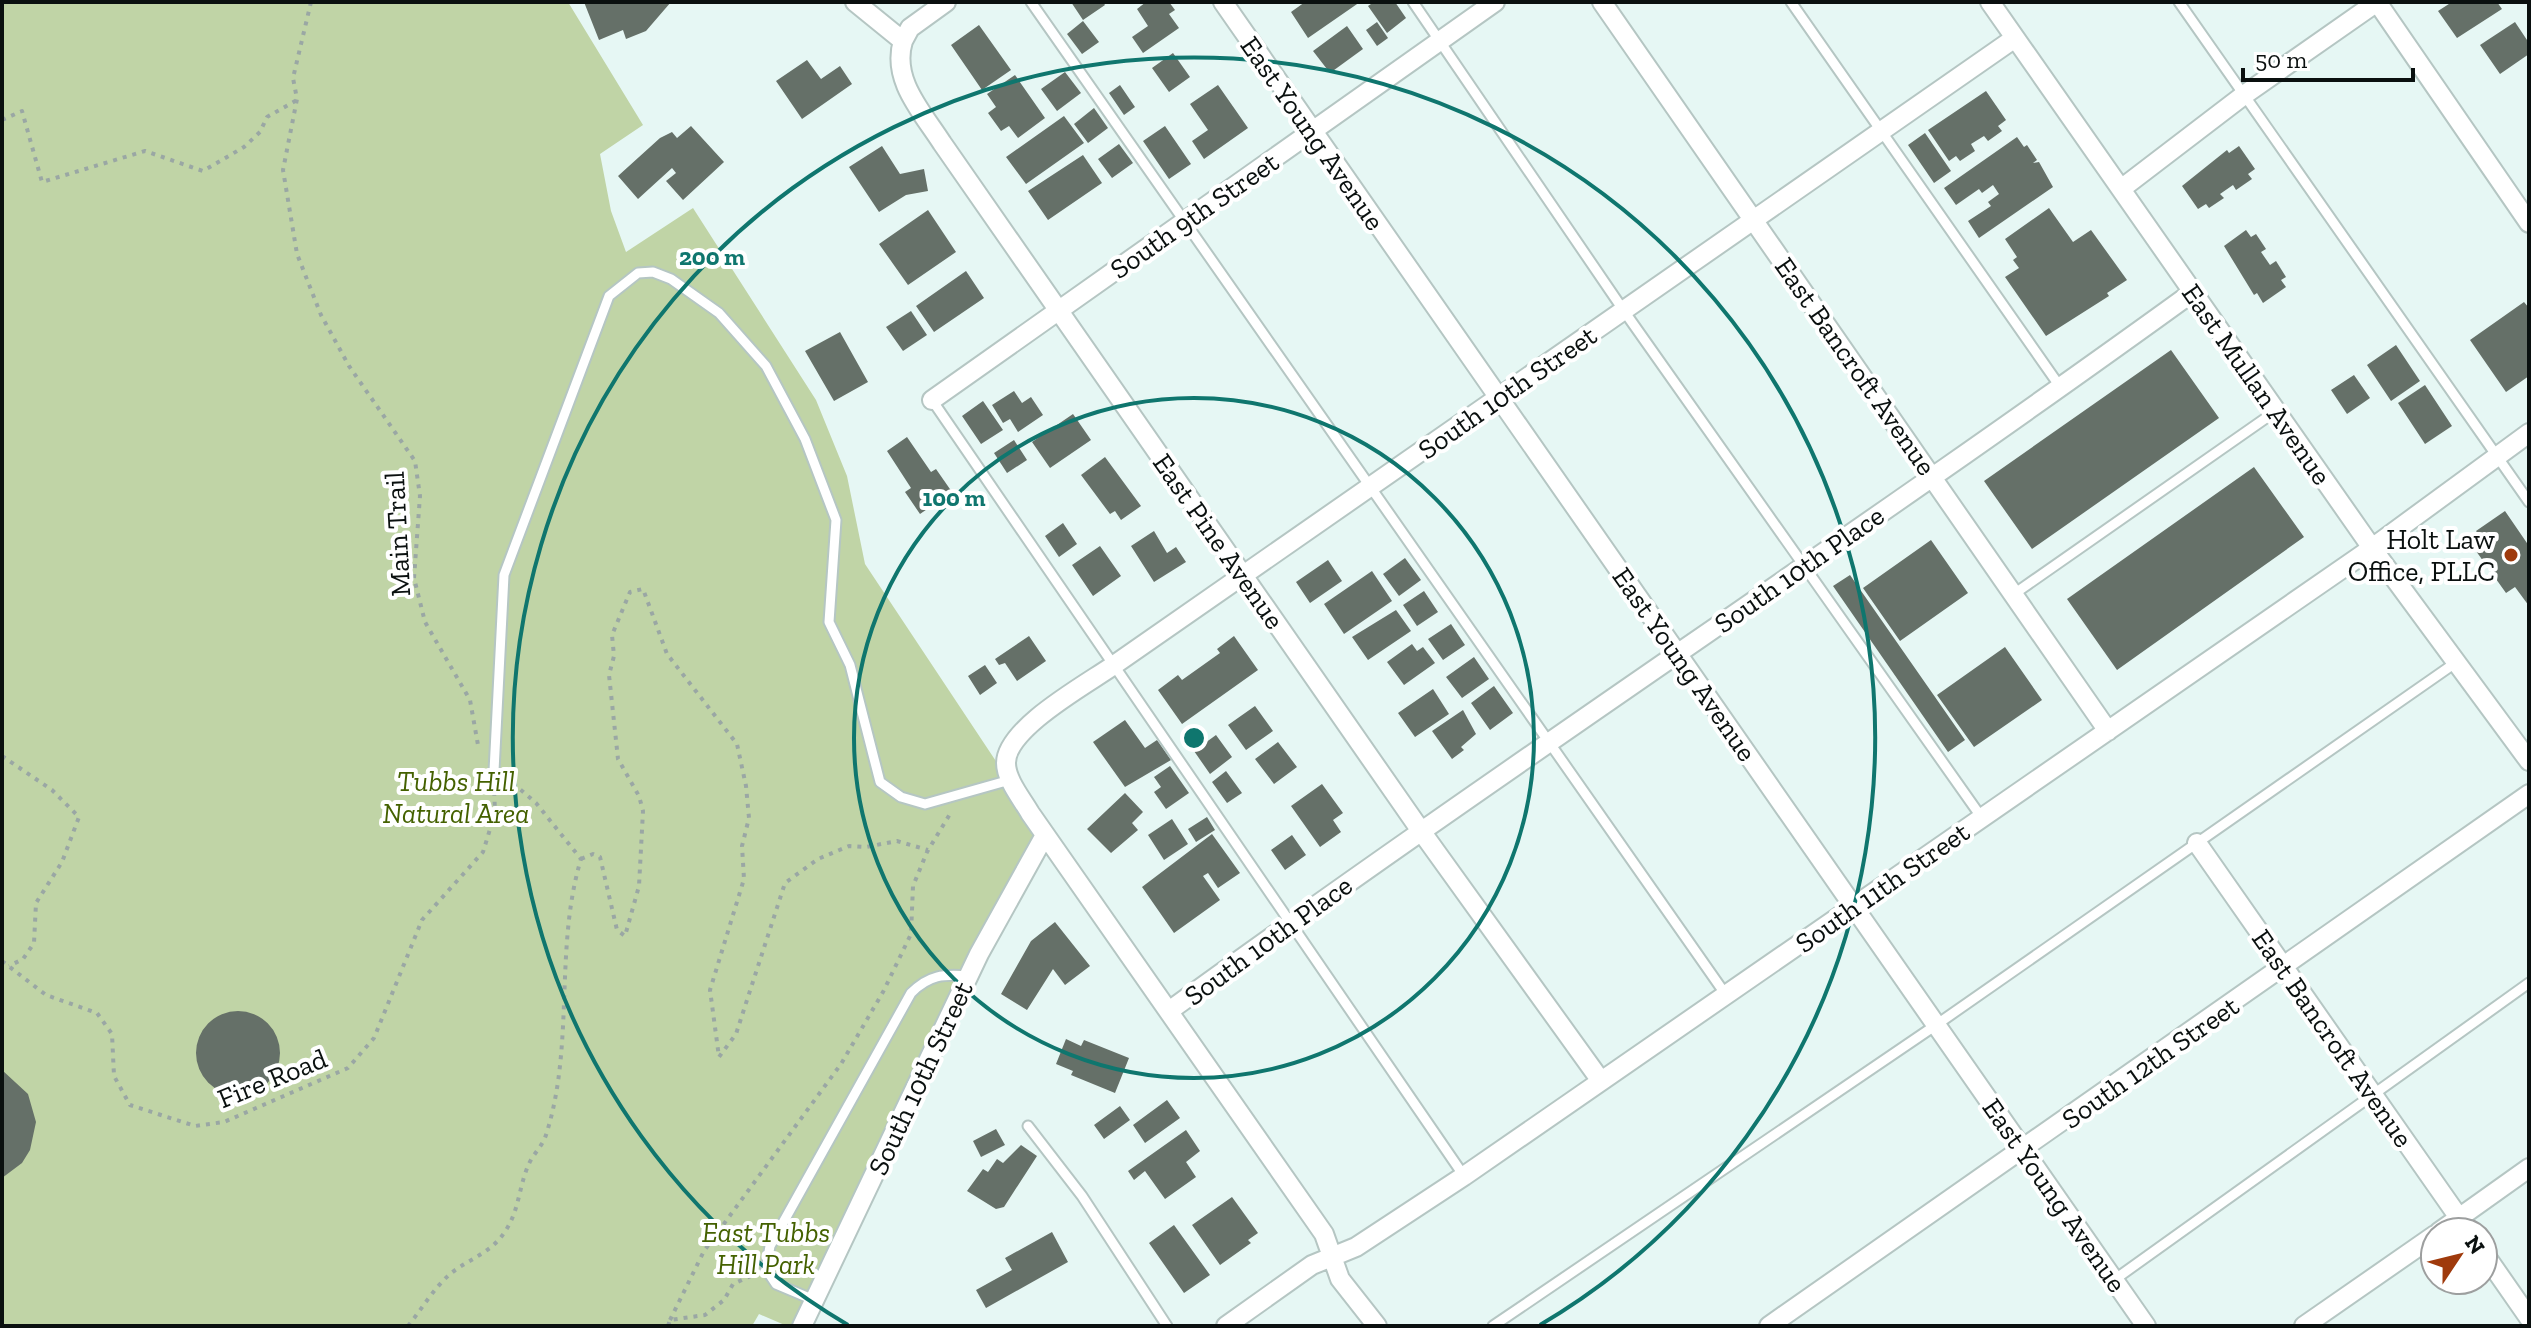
<svg xmlns="http://www.w3.org/2000/svg" width="2531" height="1328" font-family="'Zilla Slab',serif">
  <rect width="100%" height="100%" fill="#e6f7f4"/>
  <path fill="#c0d4a6" d="M2 2H568L643 125 600 154 611 211 626 252 693 208 816 400 847 476 865 564 1045 835 802 1326H787L759 1314 752 1326H2Z"/>
  <path fill="#657068" d="M584 2 618 3 671 2 646 31 626 39 623 30 599 40Z
    M1071 2H1103L1105 5 1083 20Z
    M1146 2H1169L1175 10 1169 14 1179 28 1143 53 1132 37 1148 26 1137 9Z
    M1305 2H1360L1308 38 1291 12Z
    M1374 2H1395L1406 18 1387 33 1368 6Z
    M2452 2H2497L2502 9 2457 38 2438 11Z
    M1083 21 1099 42 1082 54 1067 34Z
    M1377 22 1388 38 1377 46 1366 30Z
    M2515 22 2529 43V54L2500 74 2480 45Z
    M979 25 1011 70 982 90 951 45Z
    M1347 26 1363 49 1330 73 1313 51Z
    M1173 53 1190 77 1169 92 1152 68Z
    M807 60 821 79 840 66 852 84 802 119 776 81Z
    M1065 72 1081 93 1057 111 1041 89Z
    M1015 75 1045 118 1018 138 1009 126 1001 131 988 113 996 107 987 94Z
    M1120 85 1135 107 1124 115 1109 93Z
    M1218 85 1248 128 1204 159 1192 141 1208 130 1190 104Z
    M1986 91 2006 120 1998 126 2002 131 1988 141 1984 136 1971 144 1975 151 1960 161 1956 156 1949 161 1928 130Z
    M1094 108 1108 128 1088 143 1074 124Z
    M1064 116 1084 143 1026 184 1006 157Z
    M691 126 724 162 683 200 666 181 676 173 672 168 638 199 618 176 660 138 672 132 677 138Z
    M1165 126 1191 164 1169 179 1143 141Z
    M1925 133 1951 171 1934 183 1908 145Z
    M2017 137 2024 147 2027 145 2037 160 2033 163 2039 162 2053 187 1979 238 1968 221 1991 206 1988 202 1999 194 1993 185 1982 193 1979 189 1956 205 1944 188Z
    M1119 144 1133 163 1112 178 1098 159Z
    M882 146 900 174 924 169 928 191 906 195 879 212 849 167Z
    M2239 146 2255 169 2248 174 2252 179 2236 190 2233 185 2220 194 2224 198 2209 208 2206 204 2198 209 2182 186 2227 150 2229 153Z
    M1083 155 1102 183 1048 220 1028 191Z
    M2049 208 2073 242 2091 230 2127 280 2107 293 2109 296 2046 336 2005 277 2019 268 2013 260 2017 257 2005 239Z
    M928 210 956 252 908 285 879 244Z
    M2246 230 2251 237 2256 234 2266 249 2261 252 2270 265 2276 261 2286 277 2281 280 2286 287 2263 303 2257 293 2254 295 2224 246Z
    M966 271 984 298 934 332 916 306Z
    M2524 302 2529 308V376L2506 392 2470 340Z
    M911 311 927 335 903 351 886 327Z
    M840 332 868 382 834 401 805 351Z
    M2396 345 2420 381 2391 401 2367 365Z
    M2171 350 2219 418 2032 549 1984 481Z
    M2354 375 2370 398 2347 414 2331 390Z
    M2425 385 2452 426 2425 444 2398 403Z
    M1014 391 1022 403 1031 397 1043 415 1018 432 1010 419 1003 423 992 405Z
    M983 401 1003 430 981 444 962 416Z
    M1073 414 1091 440 1050 468 1032 442Z
    M907 437 931 472 936 469 952 492 920 514 905 492 911 488 887 451Z
    M1014 440 1027 460 1007 473 994 453Z
    M1105 457 1141 506 1121 520 1115 511 1110 514 1081 475Z
    M2254 467 2304 537 2117 670 2067 599Z
    M2505 511 2529 546V606L2515 587 2506 593 2476 551 2486 544 2476 531Z
    M1063 523 1077 544 1059 557 1045 536Z
    M1154 531 1167 553 1176 547 1186 562 1154 582 1131 546Z
    M1931 540 1968 593 1900 641 1863 588Z
    M1100 546 1121 576 1093 596 1072 565Z
    M1405 558 1421 580 1399 596 1383 574Z
    M1328 560 1342 581 1310 603 1296 582Z
    M1372 571 1392 601 1344 634 1324 604Z
    M1850 575 1965 740 1948 752 1833 586Z
    M1424 591 1438 612 1417 626 1403 605Z
    M1396 610 1411 631 1368 660 1352 637Z
    M1451 624 1465 645 1443 660 1428 639Z
    M1029 636 1046 661 1017 681 1005 663 999 665 995 659Z
    M1234 636 1258 670 1182 724 1158 690 1178 675 1182 680 1220 653 1217 649Z
    M1412 644 1417 651 1423 647 1435 663 1404 685 1387 662Z
    M2005 647 2042 700 1974 747 1937 695Z
    M1474 657 1489 679 1462 698 1446 677Z
    M985 665 997 683 980 695 968 676Z
    M1494 686 1513 713 1490 730 1471 703Z
    M1433 689 1449 714 1415 737 1398 713Z
    M1255 706 1273 731 1246 750 1228 725Z
    M1463 710 1476 734 1461 747 1464 750 1452 759 1432 731Z
    M1125 720 1145 748 1157 740 1171 760 1125 787 1093 742Z
    M1216 735 1232 757 1210 774 1194 751Z
    M1278 742 1297 767 1274 784 1255 759Z
    M1170 766 1189 793 1166 809 1154 792 1161 787 1154 777Z
    M1226 771 1242 793 1227 803 1212 782Z
    M1322 784 1343 813 1333 820 1341 832 1320 847 1291 806Z
    M1125 793 1143 812 1132 823 1138 830 1111 853 1087 829Z
    M1207 817 1215 830 1196 842 1188 829Z
    M1172 819 1188 844 1164 860 1148 835Z
    M1212 834 1240 873 1218 888 1208 873 1203 876 1220 900 1174 933 1142 887Z
    M1292 835 1306 855 1285 870 1271 850Z
    M1055 922 1090 966 1065 985 1053 969 1027 1010 1001 994 1031 941Z
    M196 1053a42 42 0 1 1 84 0a42 42 0 1 1-84 0Z
    M1066 1039 1081 1046 1084 1040 1129 1058 1115 1093 1071 1075 1073 1071 1056 1064Z
    M2 1070 28 1094 36 1122 30 1150 22 1163 2 1178Z
    M1167 1100 1180 1118 1145 1143 1133 1125Z
    M1120 1106 1130 1120 1104 1139 1094 1125Z
    M996 1129 1005 1145 981 1157 973 1141Z
    M1186 1130 1200 1151 1186 1162 1196 1177 1165 1199 1145 1171 1134 1180 1128 1171Z
    M1021 1145 1037 1156 1004 1207 996 1209 967 1191 983 1169 988 1172 997 1159 1003 1163Z
    M1232 1197 1258 1233 1248 1240 1251 1243 1220 1265 1192 1225Z
    M1174 1225 1210 1275 1184 1293 1149 1243Z
    M1052 1232 1068 1262 986 1308 976 1290 1012 1270 1005 1258Z"/>
  <g fill="none" stroke-linecap="round" stroke-linejoin="round">
    <defs>
      <path id="service" d="M1031 2 1726 995
        M1413 2 1624 311 1982 818
        M1791 2 2061 388
        M2179 2 2529 502
        M932 400 1464 1176
        M2014 594 2276 411
        M494 771 504 575 609 296 638 273 653 272 671 279 719 313 766 366 805 439 836 520 829 622 850 665 880 782 901 797 925 804 1010 780
        M1028 1126 1082 1196 1167 1326
        M2114 1280 2529 983
        M814 1300 776 1284 766 1269 770 1246 911 993C929 975 943 974 968 976
        M1493 1326 1936 1025 2458 661"/>
      <path id="minor" d="M855 2 903 41C891 80 923 113 942 143L1421 831 1601 1081
        M1223 2 2146 1326
        M1602 2 2108 731
        M1990 2 2372 548 2529 761
        M2377 2 2529 223
        M903 41 910 28 946 2
        M2121 189 2244 95 2377 2
        M932 400 1495 2
        M2197 843 2469 1232
        M1169 1011C1506 766 1855 537 2193 292
        M2439 1232 2529 1168
        M2483 1252 2529 1318
        M802 1326 979 954 1045 835
        M1226 1326 1312 1265 1356 1247 1464 1176 2372 548 2529 433
        M1377 1326 1340 1279 1324 1234 1030 813C1022 799 1006 780 1006 763 1006 728 1087 684 1114 665L2015 38
        M1769 1326 2529 794
        M2304 1326 2435 1235"/>
    </defs>
    <use href="#service" stroke="#b5c6c3" stroke-width="13"/>
    <use href="#minor" stroke="#b5c6c3" stroke-width="22"/>
    <path stroke="#9aa7a4" stroke-width="4" stroke-dasharray="4 6" stroke-linecap="butt" d="M311 2 293 78 297 99 283 170 297 254 321 315 349 366 415 461 420 496 414 578 425 622 470 700 478 745
      M2 120 22 111 42 182 145 151 203 171 244 147 260 132 267 117 297 100
      M2 756 52 790 79 817 62 862 36 903 34 943 23 959 9 966
      M581 859 593 854 600 857 617 930 625 936 639 886 643 811 639 796 618 759 609 675 614 656 612 635 630 592 643 589 667 654 737 744 746 786 749 818 742 846 744 879 710 990 719 1057 736 1034 785 883 818 859 849 846 866 847 897 841 928 850
      M2 961 46 995 97 1013 112 1034 114 1076 130 1105 195 1126 224 1122 348 1068 374 1038 422 920 483 852 495 813 494 786
      M670 1320 704 1251 841 1064 883 992 911 934 913 886 927 852 950 814
      M408 1326C421 1310 434 1288 450 1274 470 1258 492 1253 506 1230 519 1210 519 1187 528 1166 532 1155 542 1147 546 1135 575 1045 554 948 581 859L536 803 507 778
      M668 1326 670 1320 705 1315 724 1300 733 1284 753 1275"/>
    <use href="#service" stroke="#fff" stroke-width="9"/>
    <use href="#minor" stroke="#fff" stroke-width="18"/>
  </g>
  <g fill="none" stroke="#0f766e" stroke-width="4">
    <circle cx="1194" cy="738" r="340"/>
    <path d="M848 1325A681 681 0 1 1 1540 1325"/>
  </g>
  <circle fill="#9f3a0c" stroke="#fff" stroke-width="3" cx="2511" cy="555" r="8"/>
  <g text-anchor="middle" stroke-width="8" stroke-linejoin="round" paint-order="stroke">
    <g font-size="28" fill="#0a100f" stroke="#fff">
      <text transform="translate(1313 133) rotate(55)" y="10">East Young Avenue</text>
      <text transform="translate(1194 215) rotate(-35)" y="10">South 9th Street</text>
      <text transform="translate(1856 366) rotate(55)" y="10">East Bancroft Avenue</text>
      <text transform="translate(2257 384) rotate(55)" y="10">East Mullan Avenue</text>
      <text transform="translate(1507 392) rotate(-35)" y="10">South 10th Street</text>
      <text transform="translate(397 534) rotate(-93)" y="10">Main Trail</text>
      <text transform="translate(1219 541) rotate(55)" y="10">East Pine Avenue</text>
      <text transform="translate(1799 569) rotate(-35)" y="10">South 10th Place</text>
      <text transform="translate(1685 664) rotate(55)" y="10">East Young Avenue</text>
      <text transform="translate(1882 887) rotate(-35)" y="10">South 11th Street</text>
      <text transform="translate(1268 940) rotate(-36)" y="10">South 10th Place</text>
      <text transform="translate(2333 1038) rotate(55)" y="10">East Bancroft Avenue</text>
      <text transform="translate(2150 1062) rotate(-35)" y="10">South 12th Street</text>
      <text transform="translate(272 1078) rotate(-22)" y="10">Fire Road</text>
      <text transform="translate(920 1078) rotate(-65)" y="10">South 10th Street</text>
      <text transform="translate(2055 1195) rotate(55)" y="10">East Young Avenue</text>
    </g>
    <g font-size="28" fill="#0a100f" stroke="#fff" text-anchor="end">
      <text x="2495" y="549">Holt Law<tspan x="2495" dy="32">Office, PLLC</tspan></text>
    </g>
    <g font-size="28" font-style="italic" fill="#446100" stroke="#fff">
      <text x="456" y="791">Tubbs Hill<tspan x="456" dy="32">Natural Area</tspan></text>
      <text x="766" y="1242">East Tubbs<tspan x="766" dy="32">Hill Park</tspan></text>
    </g>
  </g>
  <circle cx="1194" cy="738" r="12" fill="#0f766e" stroke="#fff" stroke-width="4"/>
  <g font-size="24" text-anchor="middle" font-weight="bold" fill="#0f766e" stroke="#fff" stroke-width="8" stroke-linejoin="round" paint-order="stroke">
    <text x="712" y="265">200 m</text>
    <text x="954" y="506">100 m</text>
  </g>
  <rect width="2531" height="1328" fill="none" stroke="#0a100f" stroke-width="8"/>
  <g transform="translate(2459 1256) rotate(55)"><circle r="38" fill="#ffffff" stroke="#9d9f9f" stroke-width="2"/>
  <path d="M0-6L14 30L0 20L-14 30Z" fill="#9f3a0c"/>
  <text y="-12" font-size="22" font-weight="bold" text-anchor="middle" fill="#0a100f">N</text>
  </g>
  <path d="M2243 68v12h170v-12" fill="none" stroke="#0a100f" stroke-width="4"/>
  <text x="2255" y="68" font-size="24" fill="#0a100f" stroke="#ffffff" stroke-width="6" paint-order="stroke">50 m</text>
</svg>
